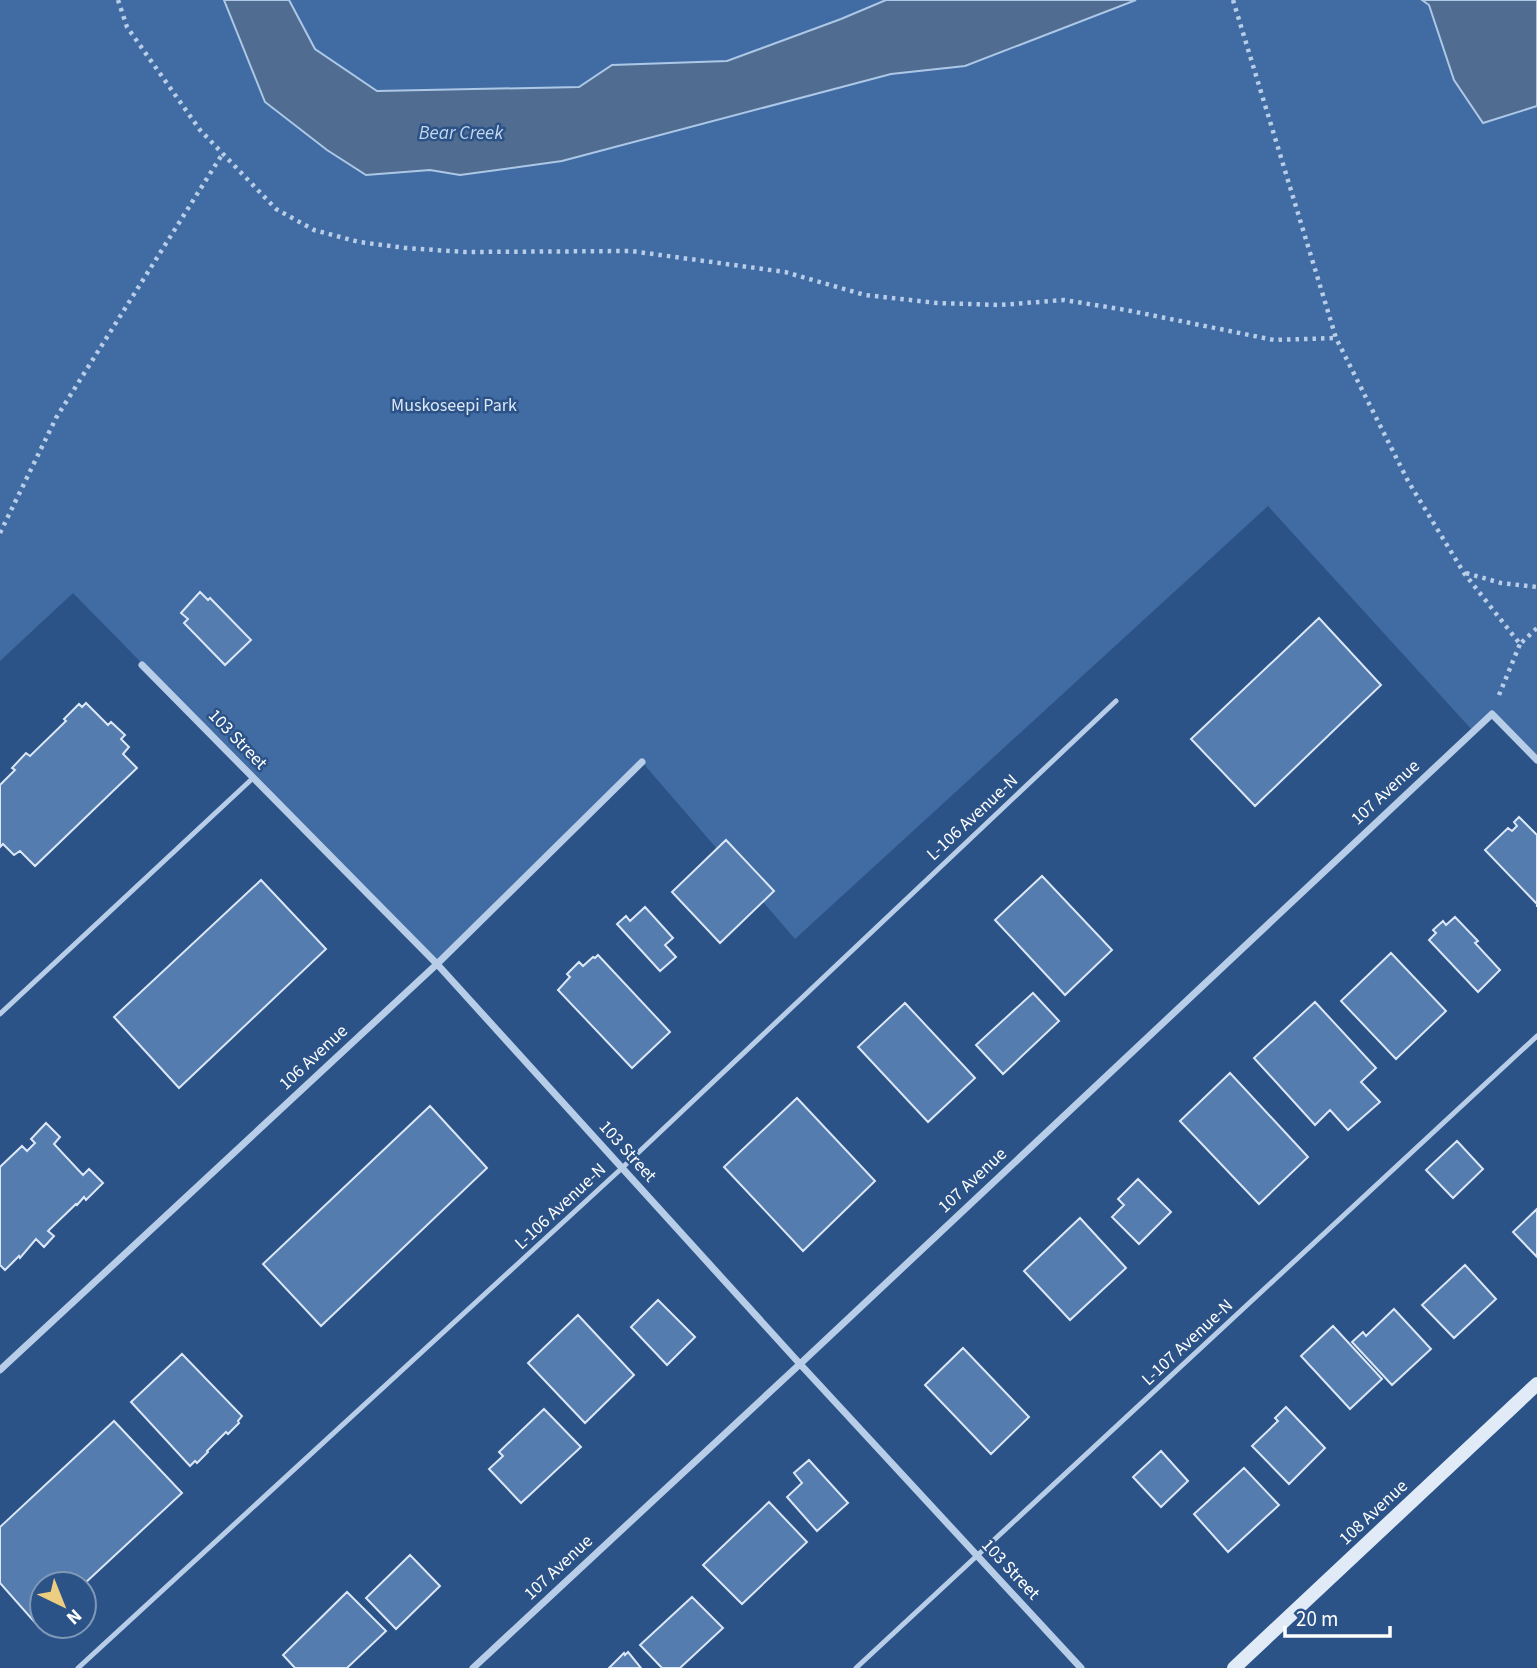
<svg xmlns="http://www.w3.org/2000/svg" width="1537" height="1668" font-family="'Source Sans 3',sans-serif">
  <rect width="100%" height="100%" fill="#2c5387"/>
  <path fill="#416ca3" d="M0 0H1537V762L1492 714 1473 731 1268 506 795 939 642 762 437 964 73 593 0 661Z"/>
  <path fill="#506c90" stroke="#adc8e7" stroke-width="2" d="M224 0H289L315 49 377 91 579 87 612 65 727 61 841 19 886 0H1136L965 66 891 74 562 161 460 175 430 170 366 175 327 150 265 102Z
    M1422 0H1537V106L1483 123 1454 80 1429 5Z"/>
  <path fill="#547cae" stroke="#dbe7f6" stroke-width="2" d="M200 592 208 600 210 598 251 640 225 665 184 623 188 619 181 613Z
    M1319 618 1381 685 1255 806 1191 739Z
    M86 703 108 725 111 722 125 735 121 739 129 747 123 754 137 768 35 866 20 851 14 855 3 844 0 847V785L15 770 12 768 26 753 30 756 66 721 64 719 79 704 82 707Z
    M1519 817 1537 835V907V904L1485 850 1508 828 1512 831 1517 826 1514 822Z
    M726 840 774 891 720 943 672 892Z
    M1042 876 1112 950 1065 995 995 920Z
    M261 880 326 949 179 1088 114 1017Z
    M645 907 673 938 665 945 676 957 660 971 617 924 626 916 630 921Z
    M1455 917 1478 941 1475 943 1500 970 1478 992 1429 940 1436 933 1433 930 1443 921 1446 925Z
    M1391 953 1446 1011 1396 1059 1341 1001Z
    M598 955 670 1032 632 1068 558 990 570 977 567 974 579 962 583 966 593 957 595 958Z
    M1033 993 1059 1021 1003 1074 976 1045Z
    M1315 1002 1376 1068 1361 1082 1380 1102 1348 1130 1330 1110 1315 1125 1254 1058Z
    M905 1003 975 1078 928 1122 858 1047Z
    M1230 1073 1308 1157 1259 1204 1180 1121Z
    M797 1098 875 1181 803 1251 724 1167Z
    M430 1106 487 1168 321 1326 263 1264Z
    M46 1123 60 1137 54 1144 83 1175 89 1169 103 1183 86 1200 84 1197 77 1205 76 1204 48 1231 54 1236 44 1247 36 1239 20 1258 19 1256 5 1270 0 1265V1167L22 1146 27 1151 35 1143 31 1139Z
    M1457 1141 1483 1169 1453 1198 1426 1170Z
    M1138 1179 1171 1212 1139 1244 1112 1217 1124 1205 1118 1199Z
    M1537 1209V1257L1513 1232Z
    M1080 1218 1126 1268 1070 1320 1024 1271Z
    M1465 1265 1496 1299 1454 1338 1422 1305Z
    M658 1300 695 1337 667 1365 631 1327Z
    M1394 1309 1431 1349 1392 1385 1352 1342 1363 1332 1366 1336Z
    M578 1315 634 1375 585 1423 528 1363Z
    M1333 1326 1382 1379 1350 1409 1301 1356Z
    M963 1348 1029 1417 991 1454 925 1385Z
    M182 1354 242 1416 238 1421 239 1423 228 1434 226 1432 207 1451 208 1452 197 1463 195 1461 190 1466 131 1402Z
    M1286 1407 1325 1448 1289 1484 1252 1446 1278 1421 1275 1418Z
    M544 1409 581 1447 521 1503 489 1469 503 1456 499 1452Z
    M114 1421 182 1493 84 1584H42V1623L38 1626 0 1583V1527Z
    M1161 1451 1188 1481 1161 1507 1133 1477Z
    M809 1460 848 1503 817 1531 787 1497 802 1483 794 1473Z
    M1244 1468 1279 1505 1228 1552 1194 1514Z
    M769 1502 807 1542 742 1604 703 1565Z
    M410 1555 440 1586 396 1629 366 1598Z
    M347 1592 386 1631 347 1668H295L283 1655Z
    M692 1597 723 1628 680 1668H662L640 1645Z
    M628 1652 641 1668H609L624 1653 625 1655Z"/>
  <g fill="none" stroke-linecap="round" stroke-linejoin="round">
    <path stroke="#b8cde8" stroke-width="4.5" stroke-dasharray="3.5 5" stroke-linecap="butt" d="M118 0 127 27 200 130 276 209 314 230 359 242 406 248 465 252 631 251 785 272 865 295 937 303 1000 305 1064 300 1126 310 1274 340 1336 338
      M1233 0 1336 338 1408 481 1464 573 1520 644 1537 628
      M0 533 56 418 223 153
      M1466 573 1501 583 1537 587
      M1499 695 1520 644"/>
    <path stroke="#b8cde8" stroke-width="5" d="M0 1014 253 778
      M78 1668 622 1168 1116 701
      M856 1668 1537 1036"/>
    <path stroke="#b8cde8" stroke-width="7" d="M142 665 437 964 800 1364 1081 1668
      M0 1370 437 964 642 762
      M473 1668 800 1364 1492 714 1537 760"/>
    <path stroke="#e1ebf7" stroke-width="14" d="M1234 1668 1537 1384"/>
  </g>
  <g text-anchor="middle" stroke-width="5" stroke-linejoin="round" paint-order="stroke">
    <g font-size="18" fill="#dbe7f6" stroke="#2c5387">
      <text x="454" y="411">Muskoseepi Park</text>
    </g>
    <g font-size="18" fill="#fff" stroke="#2c5387">
      <text transform="translate(238 739) rotate(46)" y="6">103 Street</text>
      <text transform="translate(1385 792) rotate(-43)" y="6">107 Avenue</text>
      <text transform="translate(972 817) rotate(-43)" y="6">L-106 Avenue-N</text>
      <text transform="translate(313 1057) rotate(-43)" y="6">106 Avenue</text>
      <text transform="translate(628 1151) rotate(48)" y="6">103 Street</text>
      <text transform="translate(972 1180) rotate(-43)" y="6">107 Avenue</text>
      <text transform="translate(560 1206) rotate(-43)" y="6">L-106 Avenue-N</text>
      <text transform="translate(1187 1342) rotate(-43)" y="6">L-107 Avenue-N</text>
      <text transform="translate(1373 1512) rotate(-43)" y="6">108 Avenue</text>
      <text transform="translate(558 1567) rotate(-43)" y="6">107 Avenue</text>
      <text transform="translate(1011 1569) rotate(47)" y="6">103 Street</text>
    </g>
    <g font-size="19" font-style="italic" fill="#c4d7ef" stroke="#2c5387">
      <text x="461" y="139">Bear Creek</text>
    </g>
  </g>
  <g transform="translate(63 1605) rotate(137)"><circle r="33" fill="#2c5387" stroke="#8098b7" stroke-width="2"/>
  <path d="M0-5L12 26L0 18L-12 26Z" fill="#edce81"/>
  <text y="-10" font-size="19" font-weight="bold" text-anchor="middle" fill="#ffffff">N</text>
  </g>
  <path d="M1285 1626v10h105v-10" fill="none" stroke="#ffffff" stroke-width="3.5"/>
  <text x="1296" y="1626" font-size="21" fill="#ffffff" stroke="#2c5387" stroke-width="5" paint-order="stroke">20 m</text>
</svg>
